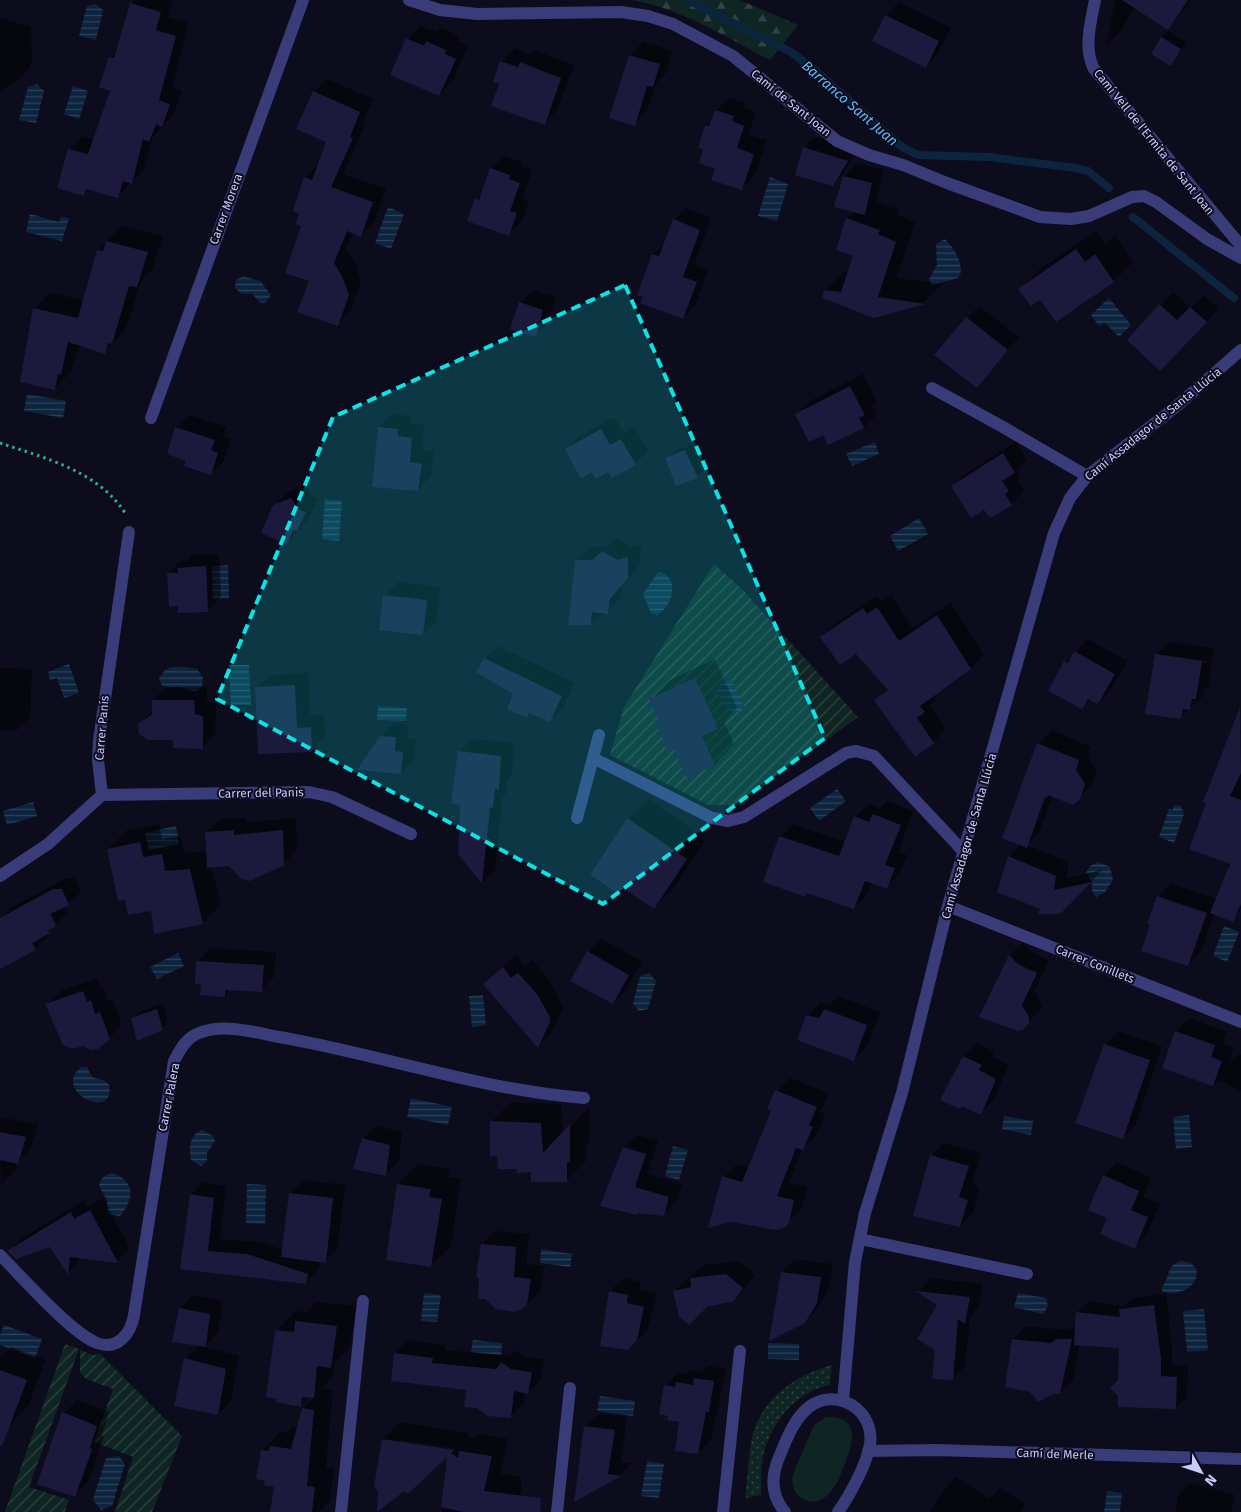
<svg xmlns="http://www.w3.org/2000/svg" width="1241" height="1512" font-family="'Fira Sans',sans-serif">
  <defs>
    <pattern id="grass-dots" width="8" height="8" patternUnits="userSpaceOnUse" patternTransform="scale(1.25)"><rect width="8" height="8" fill="#0f2523"/><path d="M2 2h.1M6 6h.1" fill="none" stroke="#314344" stroke-width="1.8" stroke-linecap="round"/></pattern>
    <pattern id="forest-firs" width="22" height="20" patternUnits="userSpaceOnUse" patternTransform="scale(1.25)"><rect width="22" height="20" fill="#0f2523"/><path d="M5 1l3.5 6h-7zM16 11l3.5 6h-7z" fill="#314344"/></pattern>
    <pattern id="garden-furrows" width="10" height="10" patternUnits="userSpaceOnUse" patternTransform="scale(1.25)"><rect width="10" height="10" fill="#0f2523"/><path d="M-1 1l2-2M0 10L10 0M9 11l2-2" fill="none" stroke="#314344"/></pattern>
    <pattern id="water-rules" width="6" height="5" patternUnits="userSpaceOnUse" patternTransform="scale(1.25)"><rect width="6" height="5" fill="#0d243e"/><path d="M0 2.5h6" fill="none" stroke="#2f425b"/></pattern>
  </defs>
  <rect width="100%" height="100%" fill="#0d0c1c"/>
  <path fill="url(#grass-dots)" d="M832 1365 830 1385C797 1391 773 1421 764 1452 760 1466 761 1481 761 1495L745 1498C748 1478 748 1457 752 1437 762 1397 796 1375 832 1365Z"/>
  <path fill="url(#forest-firs)" d="M631 0H740L798 25 770 60C725 37 681 8 631 0Z"/>
  <path fill="#0f2523" d="M826 1417C862 1416 853 1444 844 1466 838 1483 824 1512 801 1498 793 1492 791 1483 793 1474L814 1425Z"/>
  <path fill="url(#garden-furrows)" d="M714 564 743 590 858 717 738 805H708L610 755 624 707Z
    M65 1344 79 1349 29 1487 69 1500 65 1512H5Z
    M80 1350 92 1355 100 1354 182 1436 152 1512H115L133 1457 94 1442 113 1389 86 1379 80 1372Z"/>
  <path fill="url(#water-rules)" d="M96 4 103 10 96 40 79 36 87 6Z
    M37 84 44 91 36 123 19 120 28 87Z
    M73 86 88 91 79 119 64 114Z
    M770 177 788 184 777 221 758 216Z
    M388 207 404 214 391 249 375 243Z
    M30 214 59 222 61 217 69 218 62 241 26 232Z
    M945 239C954 249 961 258 961 272L958 278 932 285 929 279 937 265 936 244Z
    M244 276 261 282 271 295 265 303H261L252 294H242L235 288 236 280Z
    M1109 298 1131 325 1119 337 1105 323 1099 326 1091 315Z
    M27 394 66 401 63 418 24 411Z
    M875 442 879 454 852 466 846 454Z
    M325 499 342 501 339 541 322 539Z
    M919 518 928 534 898 551 890 536Z
    M228 565 229 598 213 599 212 567Z
    M658 572C681 575 673 607 657 615L651 613 643 594Z
    M69 664 79 693 64 698 57 678 50 680 48 672Z
    M229 665H249L251 705H231Z
    M171 667H186L197 669 203 678C203 699 187 688 178 687 168 686 162 691 159 678L165 670Z
    M730 679 745 708 730 715 715 687Z
    M378 706 407 708 406 721 377 720Z
    M837 789 846 801 819 821 810 808Z
    M33 802 37 816 7 825 3 811Z
    M1175 805 1181 806 1184 814 1174 843 1159 837 1169 809 1172 810Z
    M176 826 179 844 149 850 145 833Z
    M1098 862 1110 867 1113 880 1105 892 1096 897 1092 891V882L1086 873 1090 866Z
    M1224 926 1239 932 1227 962 1213 956Z
    M178 953 184 966 157 979 150 967Z
    M649 973 656 981 648 1009 639 1011 633 1004 640 976Z
    M483 995 486 1025 472 1027 469 996Z
    M81 1067H87L92 1077 105 1081 109 1085C116 1122 51 1092 81 1067Z
    M411 1098 452 1107 448 1125 407 1117Z
    M1189 1115 1192 1147 1176 1149 1173 1117Z
    M1004 1116 1033 1121 1031 1135 1002 1129Z
    M202 1130 213 1136 215 1141 207 1153V1161L201 1166 191 1160C189 1147 189 1135 202 1130Z
    M673 1146 688 1150 679 1180 665 1176Z
    M112 1173C136 1180 134 1200 120 1216L108 1214 107 1200 99 1186C100 1178 105 1175 112 1173Z
    M247 1184 266 1185 265 1224 246 1223Z
    M541 1249 572 1254 570 1267 540 1263Z
    M1182 1261 1190 1263 1196 1268C1201 1287 1178 1296 1163 1292L1161 1288C1170 1280 1166 1263 1182 1261Z
    M424 1293 441 1295 437 1322 421 1321Z
    M1018 1293 1046 1298 1048 1306 1043 1314 1014 1307Z
    M1204 1309 1208 1350 1187 1352 1183 1311Z
    M4 1325 42 1339 35 1358 0 1345V1335Z
    M473 1340 502 1343 501 1355 471 1352Z
    M768 1343 799 1344V1360L768 1359Z
    M600 1396 635 1401 633 1416 597 1411Z
    M119 1456 125 1464 112 1506 101 1510 93 1500 106 1458Z
    M647 1461 664 1464 659 1498 641 1496Z
    M1107 1491 1122 1493 1120 1512H1104Z"/>
  <path fill="#0007" fill-rule="evenodd" d="M135 0H173L168 17 188 23 172 87 182 91 175 112 153 137 144 169 117 197 90 189 84 195 58 187 70 149 83 136 94 139 112 90 110 58 117 51 131 4Z
    M1115 0H1191L1168 28 1135 7 1121 31 1107 44Z
    M899 2 951 28 938 54 925 67 874 41 886 15Z
    M0 18 31 27 32 62 29 69 15 82 0 92Z
    M420 26 436 32 441 28 459 36 458 41 469 45 452 82 439 95 407 39Z
    M1168 31 1187 42 1171 64 1162 38Z
    M643 42 673 51 666 73 657 82 647 111 634 124 610 117 630 55Z
    M515 48 530 54 534 50 574 65 557 110 544 123 500 83 495 81 502 61Z
    M327 79 373 99 362 123 365 125 343 174 386 189 374 222 361 235 353 232 346 250 355 263 361 281 350 312 337 325 310 281 301 213 305 178 318 164 328 142 314 92Z
    M729 98 746 103 744 108 756 112 749 135 767 140 755 175 742 189 717 168 705 148 706 126 713 119 716 111Z
    M814 137 857 150 843 174 832 185 796 174 804 147Z
    M504 156 522 162 521 166 532 170 523 198 529 200 522 221 509 234 476 199 483 192 491 169Z
    M857 163 884 170 876 202 899 210 897 215 915 222 897 278 942 284 924 303 874 316 825 291 845 271H849L855 255 847 219 855 211 844 177Z
    M686 208 711 218 694 265 708 270 695 306 683 317 653 255 665 243 674 220Z
    M123 226 163 236 152 270 141 281 127 326 120 336 104 352 80 344 71 372 55 388 34 309 50 293 84 300 98 250Z
    M1096 231 1106 244 1115 235 1133 262 1114 281 1057 320 1041 299 1020 289 1040 269Z
    M533 290 556 297 548 322 535 335 520 303Z
    M1173 292 1191 308 1204 295 1219 309 1173 357 1128 340Z
    M979 306 1019 337 977 387 967 318Z
    M863 374 877 401 872 405 877 414 864 427 829 444 824 433 797 414 810 401Z
    M392 414 410 416V423L424 425 422 450 434 451 431 476 418 489 379 427Z
    M189 415 227 427 223 437 231 440 224 461 211 474 188 460 176 428Z
    M614 417 624 432 634 426 648 451 635 464 609 471H592L567 449 580 436Z
    M1016 442 1027 460 1016 471 1020 477 1017 481 1024 491 1011 504 990 516 985 508 952 486 965 474Z
    M691 445 703 471 697 477 667 458 673 452Z
    M305 485 311 496 318 499 310 517 287 543 274 506 288 492Z
    M617 539 632 547 641 545 640 564 622 585 620 599 590 624 577 560 590 547H606Z
    M219 554 221 597 208 610 179 605 168 574 181 560 187 561 192 555Z
    M398 582 440 587 436 621 423 634 385 596Z
    M891 595 912 628 951 603 984 655 971 668 933 694 938 698 930 706 946 729 933 742 876 700 888 688 856 652 822 637 835 624 876 596 881 602Z
    M1088 639 1127 661 1111 690 1098 703 1091 699 1082 707 1065 662Z
    M1169 642 1214 648 1209 685 1204 689 1203 696 1181 717 1156 655ZM1165 655 1208 661V663L1165 657Z
    M498 646 575 683 563 708 550 721 530 712 527 716 514 693 485 659Z
    M715 659 737 708 724 722 734 744 715 764 688 776 674 748 656 721 659 718 650 700 670 680Z
    M0 668 32 669 30 717 17 730H0Z
    M308 673 310 715 324 714 325 738 312 751 257 688 270 675Z
    M166 687H207V702L216 703 215 734 202 748 139 724 153 710V700Z
    M394 723 409 725 407 738 416 739 414 760 401 773 381 737Z
    M1241 729V909L1230 920 1214 914 1201 952 1188 965 1152 924 1158 897 1171 883 1217 899 1229 869 1227 868 1229 862 1227 743Z
    M1052 730 1091 747 1088 756 1097 771 1092 784 1079 798 1053 795 1039 833 1027 845 1069 862 1067 878 1102 870 1079 895 1041 908 998 891 1009 857 1021 844 1003 837 1039 744Z
    M472 739 514 743 512 776 507 781 506 794 502 798 495 870 482 883 459 854 462 804 459 752Z
    M648 799 706 839 674 888 654 907 624 887 628 819Z
    M887 801 913 811 898 852 907 855 900 874 886 887 872 882 867 895 853 908 809 892 806 896 780 837 793 824 846 842 855 817 869 804 880 808Z
    M246 818 247 822 296 818 297 850 283 864 212 867 221 904 203 923 152 909 126 898 108 849 127 830 159 824 162 839 180 836 184 853 208 851 207 832 220 819Z
    M66 878H74L81 892 64 906 68 913 46 934 48 937 35 949 0 944V919L12 907ZM48 908 57 924 55 926 46 909Z
    M601 939 642 961 626 990 613 1003 572 980 588 952Z
    M1023 942 1031 951 1049 960 1035 991 1042 1008 1022 1029H1013L981 1016 1010 955Z
    M211 948 276 952 274 977 261 990 231 989 224 995 202 983H196L198 961Z
    M516 955 525 966 532 960 550 981 563 1008 551 1033 538 1046 485 984Z
    M96 979 101 989 104 988 108 1001 113 1000 122 1025 101 1046 47 1005 60 991Z
    M838 996 880 1012 867 1046 854 1059 799 1039 808 1015 821 1002 830 1005Z
    M163 1003 168 1023 162 1029 132 1019 139 1012Z
    M1190 1018 1227 1032 1223 1044 1234 1048 1229 1062 1238 1054 1241 1055V1091L1218 1080 1213 1085 1163 1067 1176 1031Z
    M1118 1031 1162 1046 1136 1125 1123 1138 1105 1045Z
    M977 1043 994 1052 992 1056 1008 1065 994 1100 981 1113 964 1056Z
    M790 1078 829 1093 821 1112 825 1114 816 1136 802 1149 789 1183 807 1187 802 1208 784 1226 724 1177 737 1164 749 1167 772 1110 777 1091Z
    M511 1102 561 1104 563 1134 589 1107V1141L586 1144V1161L566 1181 518 1168 498 1155 491 1122Z
    M4 1118 38 1124 30 1150 16 1163 15 1171 1 1184 0 1120Z
    M376 1126 402 1132 399 1161 386 1174 363 1139Z
    M637 1135 658 1141 647 1174 682 1184 677 1201 664 1214 638 1212 624 1148Z
    M944 1143 981 1153 972 1184 980 1187 973 1213 960 1226 931 1156Z
    M1117 1162 1151 1178 1143 1197 1160 1204 1147 1234 1134 1248 1109 1218 1090 1209 1104 1175Z
    M418 1164 450 1169 448 1177 461 1179 451 1246 431 1266 387 1259 398 1184Z
    M304 1180 345 1185 338 1248 325 1262 320 1261 318 1270 306 1282 182 1268 191 1194 203 1182 226 1186 220 1239 260 1242 284 1250 291 1193Z
    M103 1198 130 1248 118 1261 81 1257 68 1273 51 1246 9 1251 22 1238 85 1200 87 1207Z
    M496 1231 529 1234 526 1264 544 1266 540 1291 527 1304 482 1244Z
    M795 1259 833 1264 829 1288 818 1308 805 1322 782 1272Z
    M739 1261 755 1275 734 1300 674 1291 704 1265Z
    M623 1278 640 1282V1290L657 1294 647 1331 628 1349 601 1345 610 1291Z
    M931 1278 983 1284 978 1309 970 1318 965 1366 952 1379 938 1304 918 1291Z
    M1166 1294 1172 1346V1365L1188 1366 1187 1397 1176 1408 1119 1381 1120 1346 1080 1344 1073 1380 1060 1393 1013 1339 1026 1326 1065 1330 1076 1327 1077 1312 1089 1301 1125 1306 1132 1298Z
    M193 1295 223 1301 218 1333 204 1347 239 1356 231 1401 218 1414 185 1359 199 1345 180 1309Z
    M316 1302 356 1306 350 1347 334 1363 333 1377 322 1388 333 1390 326 1467 334 1468 330 1501 319 1512H272L275 1486 262 1451 281 1431 288 1432 292 1427 298 1428 303 1408 315 1397 309 1396 300 1405 276 1331 296 1311 307 1312Z
    M408 1340 446 1345 445 1350 509 1356 515 1350 524 1357 544 1359 541 1379 528 1392H525L524 1403 510 1417 468 1388 395 1354Z
    M11 1347 46 1360 28 1406 0 1435V1355L3 1356Z
    M708 1366 726 1369 711 1440 698 1453 665 1386 678 1373 686 1374 690 1370 703 1372Z
    M77 1400 109 1412 102 1435 104 1436 88 1482 75 1495 64 1413Z
    M599 1414 627 1417 621 1462 632 1463 620 1475 576 1500 585 1427Z
    M400 1422 469 1433 467 1435 472 1439 477 1434 508 1439 500 1474 521 1477V1494L503 1512H442L449 1454 379 1491 376 1486 383 1439ZM399 1440 456 1449 454 1451 399 1442Z
    M956 1477 989 1499 1000 1488 1025 1504 1021 1512H929L944 1490Z
    M1190 1483 1235 1495 1231 1512H1176L1178 1495Z"/>
  <g fill="none" stroke-linecap="round" stroke-linejoin="round">
    <path stroke="#0d243e" stroke-width="8" d="M688 0 791 52 817 72 902 147 918 155 989 157 1075 168 1088 171 1109 188
      M1133 217 1234 298"/>
  </g>
  <path fill="#1d193c" d="M1122 0H1188L1168 30Z
    M130 3 161 12 156 30 176 36 159 100 170 104 162 127 156 124 149 142 143 139 132 184 123 181 118 198 86 189 84 196 57 188 68 149 88 154 110 91 99 87 109 57 114 58Z
    M885 15 939 41 926 68 872 41Z
    M1161 37 1181 49 1171 66 1151 54Z
    M406 38 424 46 426 41 446 50 445 54 456 59 439 96 390 75Z
    M629 55 660 64 653 87 647 86 635 126 609 118Z
    M500 61 518 67 520 62 561 78 545 125 491 106 499 84 493 82Z
    M313 91 360 112 350 137 353 138 331 187 373 202 361 237 347 231 334 263 342 276 349 295 338 326 297 312 309 281 285 273 301 226 295 224 299 214 293 211 304 177 312 180 326 142 296 129Z
    M715 110 734 116 732 121 744 126 737 148 754 154 742 190 711 180 715 169 699 163 703 149 698 148 705 126H709Z
    M803 147 848 161 833 186 795 175Z
    M490 168 510 175 509 179 520 183 510 211 517 213 509 236 467 221 475 198 479 200Z
    M843 176 872 183 865 215 834 207Z
    M846 218 880 230 878 234 896 242 878 297 925 304 874 318 822 298 824 290 841 292 853 256 836 250Z
    M673 219 700 230 683 277 697 282 683 319 640 303 643 297 637 295 652 254 659 256Z
    M106 241 148 252 137 287 129 286 112 344 108 343 105 354 68 342 61 375 58 374 55 390 20 382 33 308 78 318 97 250 103 251Z
    M1076 249 1085 262 1095 254 1114 282 1056 322 1040 300 1031 306 1018 289Z
    M519 302 543 310 536 337 510 329Z
    M1159 304 1177 320 1190 307 1207 322 1160 371 1127 340Z
    M966 317 1008 350 977 388 934 355Z
    M850 386 865 415 859 418 864 428 828 445 823 435 809 442 795 414Z
    M175 427 215 440 211 450 218 453 211 475 184 466 186 461 167 454Z
    M378 427 398 429V436L412 438 410 462 422 464 418 491 372 487Z
    M601 429 610 445 621 439 636 465 612 478 608 472 596 479 591 472 581 479 565 449Z
    M685 450 698 478 676 486 665 458Z
    M1003 453 1015 473 1002 481 1009 491 1005 494 1012 505 990 518 984 510 971 518 951 486Z
    M291 498 298 509 306 512 297 531 293 530 287 545 261 533 273 505Z
    M602 551 618 560 628 557V578L610 599 608 614 592 612 591 625H568L575 560H592Z
    M206 566 208 612 178 613V606L169 607 167 573H178L177 568Z
    M383 595 427 600 423 635 379 630Z
    M877 607 899 641 937 615 971 669 920 706 925 712 917 718 934 743 915 757 874 700 888 690 856 654 840 665 820 637 863 608 867 614Z
    M1074 651 1115 674 1098 704 1088 699 1082 709 1048 691 1064 661 1068 663Z
    M1155 654 1202 661 1196 699H1192L1190 710 1183 709 1181 719 1145 714Z
    M484 658 562 696 550 722 529 713 527 718 507 709 513 694 476 672Z
    M695 678 718 729 702 736 715 765 687 778 674 749 669 752 654 721 658 719 649 699Z
    M295 685 297 728 311 727 312 752 258 754 255 687Z
    M152 700H194L195 714 203 716V749L173 748V740H148L139 734 138 724 152 714Z
    M1240 707 1241 773 1230 796 1241 800V904L1233 922 1210 913 1230 864 1189 849 1206 803 1203 802Z
    M380 736 396 737 395 751 403 752 401 774 357 770Z
    M1037 743 1079 760 1076 770 1085 784 1080 799 1073 805 1048 795 1047 798 1045 797 1027 848 1002 838Z
    M458 751 501 756 499 790 495 789 493 808 490 807 482 884 458 854 460 805 451 803Z
    M873 814 901 825 885 865 895 868 887 889 865 881 854 909 807 893 806 897 763 882 779 836 839 856 854 816 869 822Z
    M627 818 687 859 654 909 623 888 619 894 590 875Z
    M234 830V835L283 830 284 865 250 881 242 879 229 866 207 868 205 832Z
    M140 842 143 857 162 854 165 871 190 869 203 924 154 934 151 911 128 915 125 900 118 901 107 849Z
    M1008 856 1056 876 1054 890 1092 882 1062 912 1057 914H1038L1040 909 997 892Z
    M53 889H62L69 905 50 914 56 926 48 931 50 933 32 943 36 950 0 969V918Z
    M1157 896 1207 913 1188 966 1141 951 1150 925 1147 924Z
    M587 951 629 975 613 1004 570 981Z
    M1009 955 1018 964 1037 973 1022 1005 1029 1017V1023L1023 1030 1018 1031 979 1017Z
    M196 961 264 965 262 992 225 990V997L200 995 201 984H195Z
    M503 967 511 978 518 973 537 994 550 1017V1022L538 1048 483 984Z
    M83 991 87 1002 91 1000 95 1014 100 1012 110 1039 98 1049 91 1050 83 1046 72 1049 63 1045 45 1004Z
    M157 1009 163 1030 137 1041 131 1018Z
    M824 1009 867 1025 854 1061 797 1040 806 1015 819 1018Z
    M1175 1031 1215 1045 1211 1057 1222 1061 1213 1086 1162 1068Z
    M1104 1044 1150 1060 1123 1139 1075 1123Z
    M963 1056 982 1065 979 1070 996 1079 981 1115 962 1106 960 1109 940 1100Z
    M775 1090 817 1107 809 1125 813 1127 803 1150 796 1148 777 1196 794 1200 789 1223 785 1227 777 1230 731 1222 708 1228 722 1176 742 1182 771 1111 767 1109Z
    M490 1121 541 1123 543 1153 570 1124V1162H567V1182H531V1172L517 1173V1169H498L497 1156H490Z
    M0 1132 26 1137 18 1164 0 1160Z
    M362 1138 390 1145 386 1176 353 1169Z
    M623 1147 646 1154 635 1187 669 1197 664 1216 637 1213V1215L600 1206Z
    M930 1155 969 1166 959 1197 968 1200 960 1227 913 1216Z
    M1103 1175 1139 1191 1131 1210 1148 1217 1135 1249 1100 1234 1107 1218 1088 1210Z
    M397 1184 431 1189 429 1197 442 1199 431 1267 386 1260Z
    M289 1193 333 1198 326 1263 281 1257Z
    M190 1194 214 1198 208 1251 247 1254 308 1274 306 1284 180 1269Z
    M90 1210 118 1263 70 1257 68 1275 50 1247 16 1259 7 1251 71 1212 74 1219Z
    M481 1244 516 1247 514 1277 531 1279 527 1305 522 1309 515 1312 496 1309 485 1299H478L479 1278 476 1277Z
    M781 1272 821 1277 817 1303 805 1323 769 1341Z
    M726 1274 743 1288 734 1301 707 1307 689 1325 679 1317 673 1291 691 1287 690 1278Z
    M609 1291 628 1295 627 1303 644 1307 637 1340 628 1350 600 1346Z
    M916 1291 970 1297 965 1324 958 1319 953 1380 932 1379 935 1350 917 1339 937 1305Z
    M1154 1305 1161 1359V1376L1177 1377 1176 1409 1118 1407V1396L1110 1388 1118 1380 1119 1348 1074 1345 1076 1312 1120 1317 1119 1309Z
    M179 1308 210 1314 206 1347 172 1342Z
    M295 1321 337 1326 331 1368 317 1366 314 1398 302 1397 301 1407 276 1402 277 1399 266 1397 275 1330 294 1332Z
    M1012 1339 1051 1343 1056 1339H1072L1060 1394H1053L1038 1402 1030 1392 1005 1387Z
    M394 1353 433 1358 432 1363 496 1369 501 1362 511 1369 532 1372 528 1394 514 1391 511 1418 488 1416 477 1408 464 1407 466 1390 391 1381Z
    M184 1358 226 1369 218 1415 174 1406Z
    M0 1370 27 1380 2 1446 0 1445Z
    M694 1378 714 1381 709 1412H706L698 1454 675 1451 679 1422 667 1420 668 1416 659 1414 664 1385 675 1387 676 1382 693 1385Z
    M302 1408 314 1410 307 1486 315 1487 312 1512H270L274 1487 264 1485 265 1481 256 1479 261 1450 268 1451 271 1446 291 1449Z
    M62 1412 97 1426 90 1448 92 1450 75 1497 37 1484Z
    M584 1426 615 1430 608 1474 621 1476 574 1502Z
    M382 1439 454 1450 451 1453 458 1458 459 1451 492 1456 484 1491 541 1498 540 1512H463L441 1507 447 1457 409 1493 403 1492 377 1512 378 1492 374 1486Z"/>
  <g fill="none" stroke-linecap="round" stroke-linejoin="round">
    <path stroke="#32a897" stroke-width="3" stroke-dasharray="2.5 4" stroke-linecap="butt" d="M0 443C45 458 98 471 125 513"/>
    <path stroke="#393c79" stroke-width="12" d="M932 388 1003 427 1087 476
      M593 758 712 818 728 821 744 817 846 753 856 751 874 756 964 852
      M577 818 599 735
      M860 1239 1027 1274
      M341 1512 363 1301
      M557 1512 570 1388
      M723 1512 740 1351"/>
    <path stroke="#393c79" stroke-width="12" d="M409 0 440 10 477 14 621 12 648 16 673 24 733 56 837 141 869 155 903 165 947 183 1040 217 1071 219 1089 216 1132 197 1144 196 1156 202 1207 239 1241 258
      M1095 0C1091 21 1083 49 1094 69L1241 246
      M151 418 303 0
      M102 795 309 792 332 797 411 834
      M0 876 48 844 102 795 98 760 99 740 129 532
      M948 906 1241 1022
      M0 1255C22 1277 71 1333 97 1343 118 1351 131 1333 134 1315L174 1061C181 1048 187 1036 202 1032 227 1023 260 1034 285 1038 385 1056 482 1090 584 1098
      M843 1401 855 1262 865 1213 902 1093 948 906 1054 533 1070 498 1087 476 1178 405 1241 350
      M868 1451 936 1450 1241 1459
      M785 1512C770 1495 771 1475 780 1455 787 1438 794 1419 809 1407 836 1386 875 1410 870 1444 867 1464 850 1495 838 1512"/>
  </g>
  <path fill="#0ae4e7" fill-opacity="0.2" stroke="#0ae4e7" stroke-width="4" stroke-dasharray="10 6" stroke-linejoin="round" d="M625 285 825 738 603 904 217 699 333 417Z"/>
  <g text-anchor="middle" stroke-width="4" stroke-linejoin="round" paint-order="stroke">
    <g font-size="12" fill="#cac9fd" stroke="#0d0c1c">
      <text transform="translate(791 103) rotate(39)" y="4">Camí de Sant Joan</text>
      <text transform="translate(1154 142) rotate(51)" y="4">Camí Vell de l'Ermita de Sant Joan</text>
      <text transform="translate(226 209) rotate(-70)" y="4">Carrer Morera</text>
      <text transform="translate(1153 424) rotate(-39)" y="4">Camí Assadagor de Santa Llúcia</text>
      <text transform="translate(102 728) rotate(-85)" y="4">Carrer Panís</text>
      <text transform="translate(261 793) rotate(-1)" y="4">Carrer del Panis</text>
      <text transform="translate(969 836) rotate(-74)" y="4">Camí Assadagor de Santa Llúcia</text>
      <text transform="translate(1095 964) rotate(22)" y="4">Carrer Conillets</text>
      <text transform="translate(169 1097) rotate(-79)" y="4">Carrer Palera</text>
      <text transform="translate(1055 1454) rotate(2)" y="4">Camí de Merle</text>
    </g>
    <g font-size="14" font-style="italic" fill="#5bbcf8" stroke="#0d0c1c">
      <text transform="translate(850 103) rotate(41)" y="5">Barranco Sant Juan</text>
    </g>
  </g>
  <g transform="translate(1201 1472) rotate(130)" stroke="#0d0c1c" stroke-width="4" paint-order="stroke">
  <path d="M0-4L9 19L0 12L-9 19Z" fill="#cac9fd"/>
  <text y="-8" font-size="14" font-weight="bold" text-anchor="middle" fill="#cac9fd">N</text>
  </g>
</svg>
